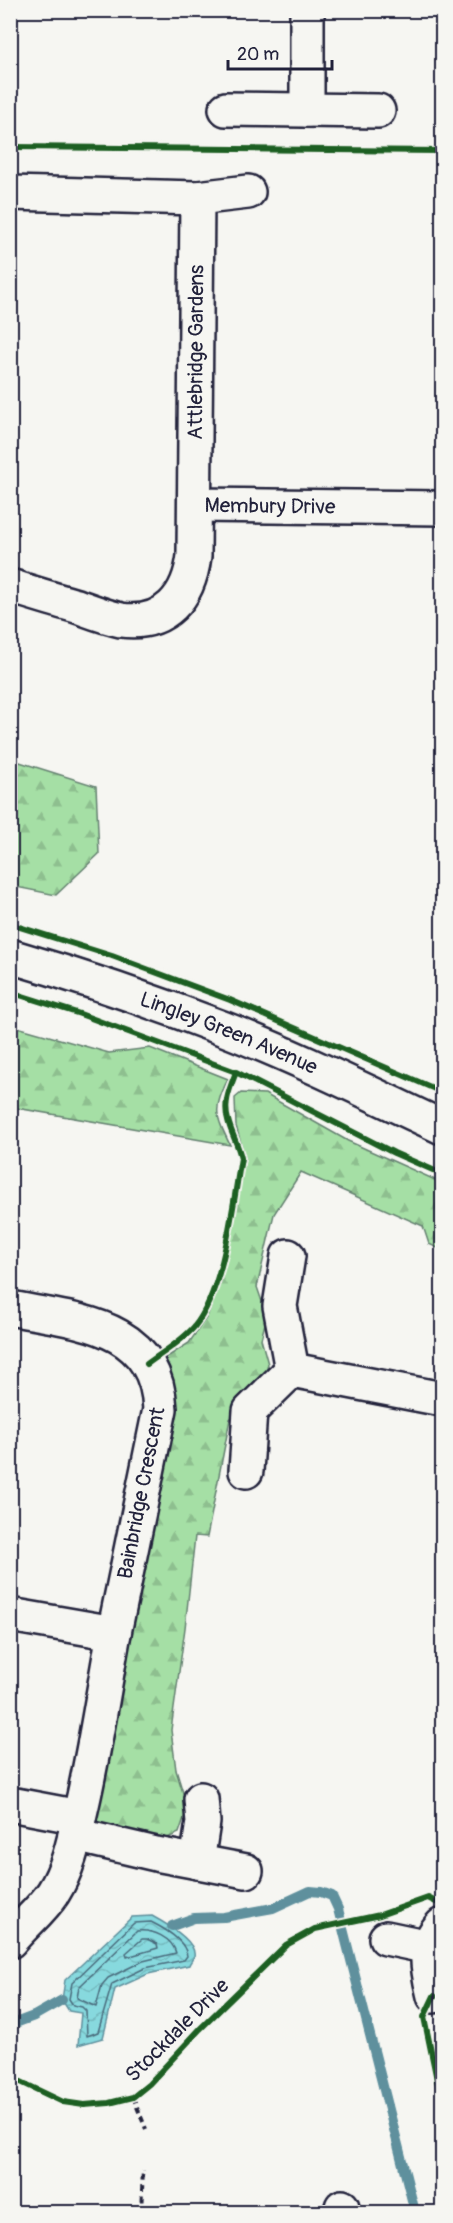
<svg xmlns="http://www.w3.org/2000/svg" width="453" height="2223" font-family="Pangolin,sans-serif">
  <defs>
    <pattern id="forest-firs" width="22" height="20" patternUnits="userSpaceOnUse" patternTransform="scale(1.5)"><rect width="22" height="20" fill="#a5dfa5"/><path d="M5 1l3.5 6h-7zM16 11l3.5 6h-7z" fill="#8ebf8f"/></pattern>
    <pattern id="water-waves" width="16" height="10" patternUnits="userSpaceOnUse" patternTransform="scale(1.5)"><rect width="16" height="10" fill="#87d9de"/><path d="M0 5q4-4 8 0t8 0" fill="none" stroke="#74babf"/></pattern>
  </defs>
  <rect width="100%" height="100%" fill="#f6f6f2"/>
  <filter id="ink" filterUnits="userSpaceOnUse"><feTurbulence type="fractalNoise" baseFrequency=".0167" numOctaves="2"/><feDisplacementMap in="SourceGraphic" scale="12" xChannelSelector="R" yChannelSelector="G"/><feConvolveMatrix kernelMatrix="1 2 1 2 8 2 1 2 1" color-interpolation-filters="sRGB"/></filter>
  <g filter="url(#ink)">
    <path fill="url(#forest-firs)" stroke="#648070" stroke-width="1.5" d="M10 759 96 786 99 854 56 895 11 886Z
      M10 1025 109 1053 150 1048 228 1079C213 1110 215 1114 230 1145L11 1107Z
      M241 1093 265 1094 348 1141 442 1183V1250L429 1244 423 1226 301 1172 274 1214 257 1287 267 1316 261 1339 268 1364 264 1381 255 1397 230 1419 207 1537 195 1536 185 1628 171 1730 176 1770 184 1796 185 1815 179 1833 151 1845 103 1833 93 1812 161 1361 189 1343 207 1317 221 1281 245 1157 236 1126 235 1098Z"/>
    <path fill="url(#water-waves)" stroke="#5f909d" stroke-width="1.5" d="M152 1916C163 1922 197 1941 194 1956 193 1959 190 1962 189 1965L148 1974 115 1989 103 2038 78 2045 81 2013 69 2011 62 2000 65 1980 132 1917Z"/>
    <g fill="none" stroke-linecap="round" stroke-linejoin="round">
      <path stroke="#4a6b7c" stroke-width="1.5" d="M151 1922C163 1928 186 1940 187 1956L184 1960 145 1968 112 1984 98 2032 87 2036 86 2011 82 2007 73 2005 69 1999 72 1983 134 1923Z
        M137 1931C153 1929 172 1938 176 1953L143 1961 108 1978 102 1985 96 2007 77 1998 79 1987Z
        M142 1939H147L157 1944 158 1948 127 1957 126 1953Z"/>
      <path stroke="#5f909d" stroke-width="10" d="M172 1926 194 1918 224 1917 273 1908 310 1891 321 1892 332 1896 338 1909 415 2212
        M18 2022 34 2016 62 2000"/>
      <defs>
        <g id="minor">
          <path d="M226 109 378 111"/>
          <path d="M307 110V10"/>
          <path d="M10 193 197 198 248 192"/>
          <path id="s1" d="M195 505 442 508"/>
          <path id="s2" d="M10 586C33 593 55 600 77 606 91 611 106 617 121 620 165 626 189 597 194 556L197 198"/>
          <path id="s3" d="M10 956C82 977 152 1001 222 1028 297 1057 369 1093 442 1127"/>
          <path d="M288 1256 280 1306 292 1370"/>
          <path d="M10 1308C76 1321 156 1323 160 1409L114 1633"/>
          <path d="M246 1471 250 1411 292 1370 442 1399"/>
          <path d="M10 1615 114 1633C103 1693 94 1755 80 1814 74 1841 68 1870 53 1893 41 1911 24 1924 10 1941"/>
          <path d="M10 1804 79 1817"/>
          <path d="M75 1835 156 1854 246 1871"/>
          <path d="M197 1862 203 1822 201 1799"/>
          <path d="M386 1938 429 1947"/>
          <path d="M434 1996C428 1970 421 1946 442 1925"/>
          <path d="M342 2207V2212"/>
        </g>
      </defs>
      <use href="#minor" stroke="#22223b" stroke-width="38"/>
      <path stroke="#22223b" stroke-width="4" stroke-dasharray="6 4.5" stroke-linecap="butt" d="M133 2097 146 2129
        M141 2212 143 2170"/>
      <use href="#minor" stroke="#f6f6f2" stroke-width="33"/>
      <defs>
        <path id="cycleway" d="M10 147 442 151
          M10 924 112 956 230 1000 442 1092
          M10 992 80 1014 236 1072 394 1153 442 1174
          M147 1364C163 1352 181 1342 194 1327 224 1291 233 1204 241 1158 238 1144 231 1133 228 1120 223 1103 230 1088 236 1072
          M434 1996 424 2017 442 2104
          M10 2080 21 2082 63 2102 84 2105 109 2103 133 2097 149 2084 200 2029 286 1945 315 1929 380 1915 428 1898 442 1905"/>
      </defs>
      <use href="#cycleway" stroke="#f6f6f2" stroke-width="10"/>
      <use href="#cycleway" stroke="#1b5e20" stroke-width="6"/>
    </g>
  </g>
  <g text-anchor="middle" stroke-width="4.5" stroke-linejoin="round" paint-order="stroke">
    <g font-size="21" fill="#22223b" stroke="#f6f6f2">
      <text dy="7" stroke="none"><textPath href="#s2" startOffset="430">Attlebridge Gardens</textPath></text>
      <text dy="7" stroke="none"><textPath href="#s1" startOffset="75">Membury Drive</textPath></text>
      <text dy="7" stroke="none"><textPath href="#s3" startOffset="232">Lingley Green Avenue</textPath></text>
      <text transform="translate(141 1493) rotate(-79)" y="7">Bainbridge Crescent</text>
      <text transform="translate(177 2030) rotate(-45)" y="7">Stockdale Drive</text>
    </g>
  </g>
  <rect width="453" height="2223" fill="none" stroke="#f6f6f2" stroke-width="36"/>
  <rect x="18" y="18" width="417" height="2187" fill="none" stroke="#22223b" stroke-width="2" filter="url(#ink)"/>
  <path d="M228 60v9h104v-9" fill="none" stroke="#22223b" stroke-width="3"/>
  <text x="237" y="60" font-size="18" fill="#22223b" stroke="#f6f6f2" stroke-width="4.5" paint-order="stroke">20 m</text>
</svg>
